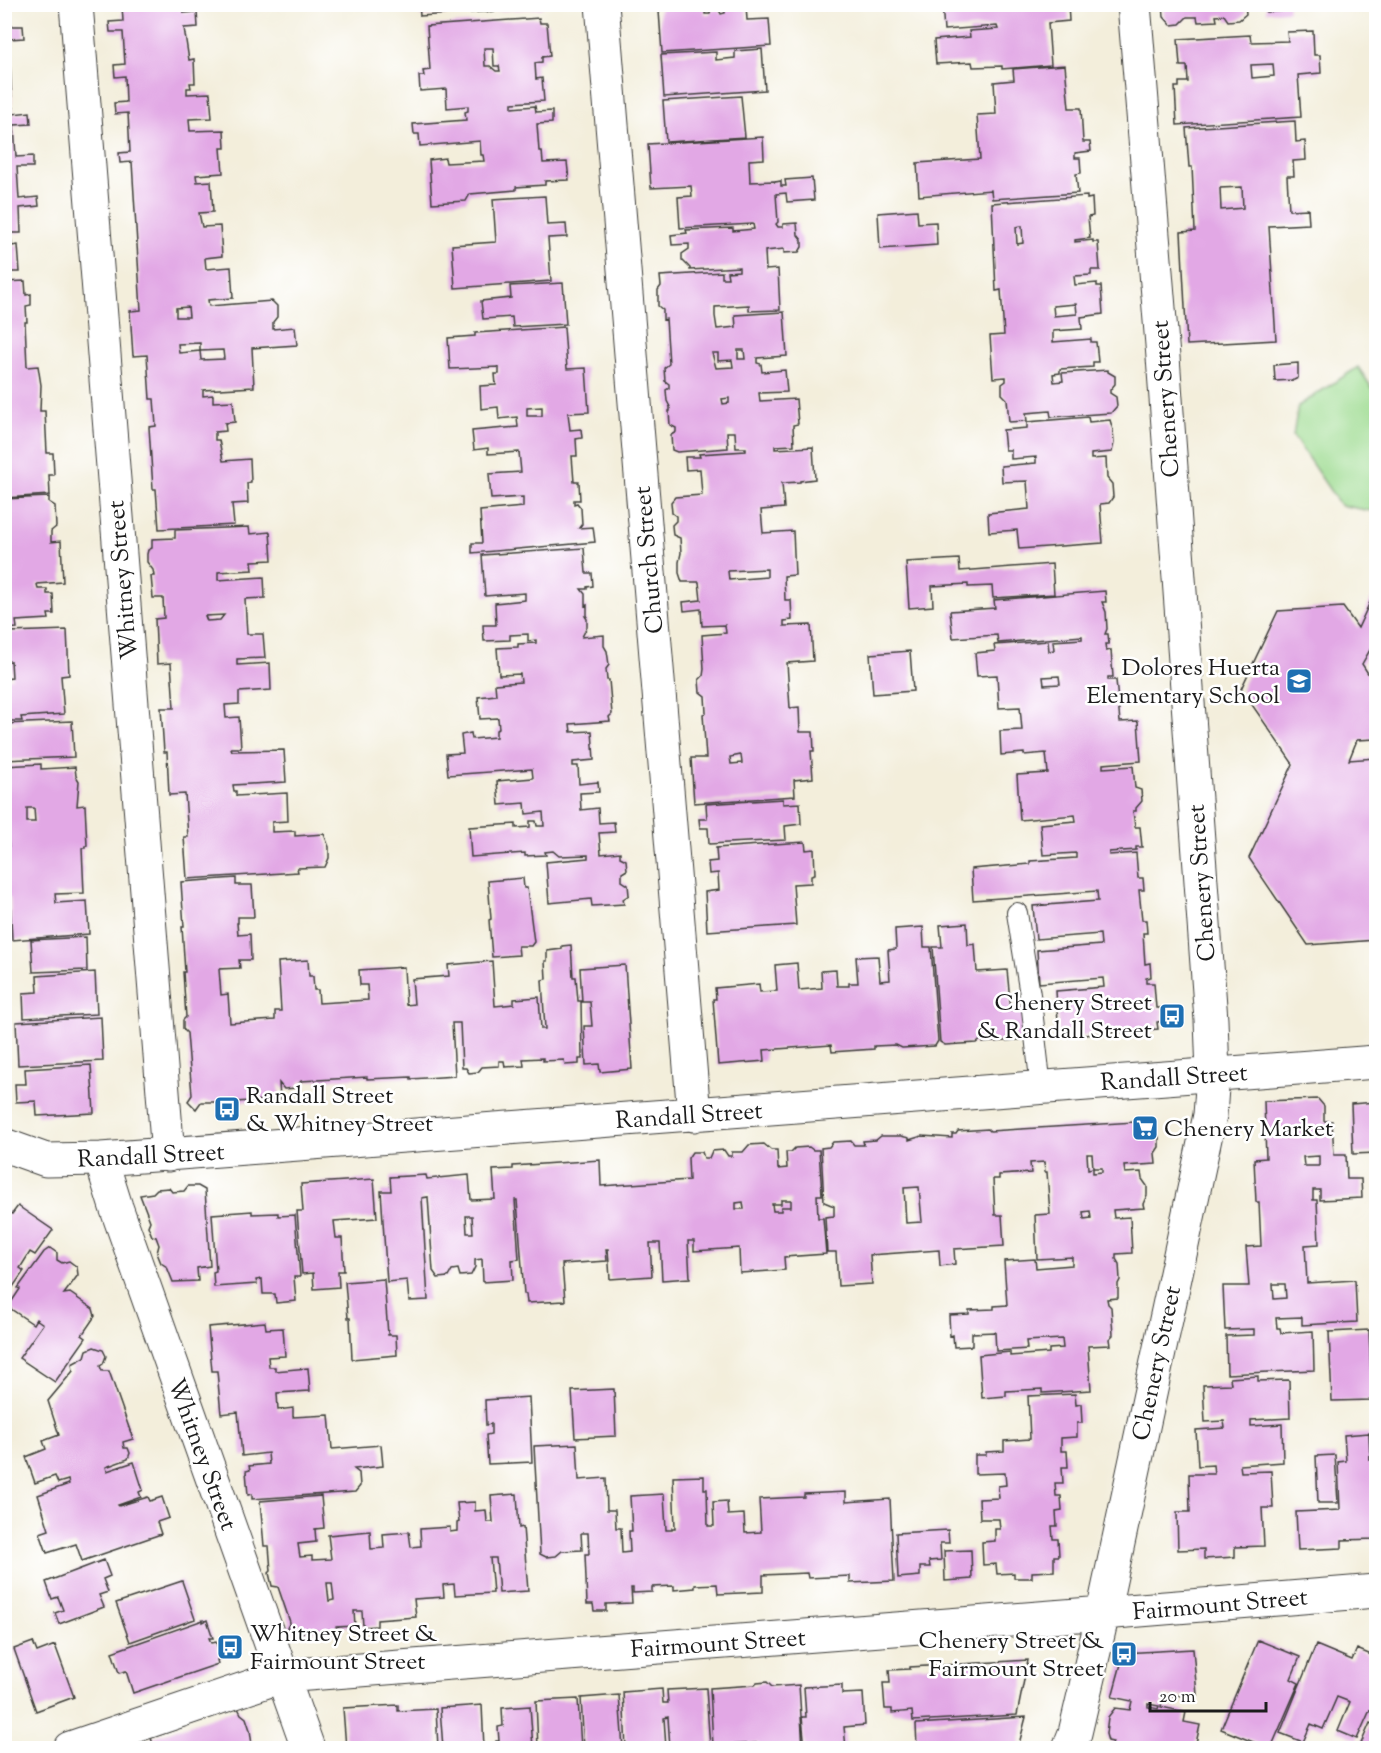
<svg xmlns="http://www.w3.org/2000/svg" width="1381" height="1753" font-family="'Sorts Mill Goudy',serif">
  <rect width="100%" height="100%" fill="#fff"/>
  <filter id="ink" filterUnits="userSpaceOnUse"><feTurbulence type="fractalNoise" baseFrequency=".0167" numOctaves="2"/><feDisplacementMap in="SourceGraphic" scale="12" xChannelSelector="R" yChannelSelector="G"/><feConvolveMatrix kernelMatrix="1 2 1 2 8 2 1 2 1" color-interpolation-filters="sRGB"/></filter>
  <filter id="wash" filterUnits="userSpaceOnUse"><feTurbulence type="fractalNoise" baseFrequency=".008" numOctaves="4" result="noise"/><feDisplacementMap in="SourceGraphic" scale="24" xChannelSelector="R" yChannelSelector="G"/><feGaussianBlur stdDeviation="1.35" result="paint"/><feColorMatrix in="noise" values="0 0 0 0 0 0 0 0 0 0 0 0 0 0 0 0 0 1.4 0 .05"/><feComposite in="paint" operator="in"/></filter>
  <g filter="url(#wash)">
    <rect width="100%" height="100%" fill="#f3eedb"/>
    <path fill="#9edc91" stroke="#5d7c56" stroke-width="1.5" d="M1358 367 1376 394V507L1371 511 1340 505 1293 436 1298 406Z"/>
    <g id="blocks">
      <path fill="#e2a8e5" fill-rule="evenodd" d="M4 4H7L8 26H23L24 38 9 39 12 104H4Z
        M145 4H183L184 13 197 12 198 27 184 28 189 60 194 59 195 83H190L191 88H187V94L210 93 212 118 189 119 190 131 224 130 225 148H221L223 173 196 175 197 182 211 181 213 212 199 213 202 227 220 226 222 256 205 258 206 269 231 267 233 298 208 300 209 306 272 301 277 306V317L273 322V329L295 327 297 345 252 348 254 387 203 390V396L213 395V402L233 401 235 422 225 423 226 431 215 432V440H219L223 461 250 459 251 482 247 483 248 503 232 504 234 525 159 529 156 489H153L149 427 156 426 154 399H150L147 355 133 356 130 311 141 310 132 162 120 163 119 153 130 152 128 113 115 114 114 103 126 102 125 76 115 77 114 65 125 64 123 32H110L109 22 123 21 122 6ZM188 307 189 317H176V308ZM200 343V351L179 353 178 344ZM223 350 224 359 201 360 200 351Z
        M419 4H546L542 8 420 16Z
        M661 4H719V7L705 8V14H710L711 10H719L721 14 725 13V7L746 5 747 20 769 19 771 46 662 53 659 11 661 10Z
        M942 4H1068L1069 21 1048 23 1051 65 1002 69V66L973 67 972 62 936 64 934 40 970 37 969 31 998 29 997 26 944 30Z
        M1163 4H1245L1246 14 1239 20 1228 21 1224 15 1216 16 1217 21 1198 22 1197 17H1187L1180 24 1171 25 1164 17Z
        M1266 4H1288L1289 11 1266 12Z
        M539 18 540 23H547L550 56 542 57V62L535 63 536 79 542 78 544 101 512 103V108L535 106 536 112 552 111V123L537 124 539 151H542L543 163 567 162 569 180 545 181V185L516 187V190L470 194 466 201 432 203 429 160 445 158 446 163 484 161 483 155H481L480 141 420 146 419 134H414L413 124 466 120 465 112 468 111V106L447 108 446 89 420 91 419 76H424L423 71 430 70 427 26ZM484 48H493L494 66H499L500 71H496L490 66H485Z
        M1313 31 1314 55H1320L1321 73 1298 75 1301 117 1177 125 1175 87H1179V82H1188L1187 66H1180L1178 39 1250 35 1251 42 1288 41 1287 32ZM1273 64 1274 76 1252 78 1251 65Z
        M762 49 765 90 664 97 661 55 716 52V60L735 58V51Z
        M1065 65 1069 108H1081L1083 142H1090L1091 151 1075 153V158H1080L1081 173 1076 174 1078 193 992 199 991 190 919 196 917 163 980 159 977 115 996 114 994 82 1014 80 1013 69Z
        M741 96 745 137 666 142 663 101Z
        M13 108V114L30 112 31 124 14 125 16 157 33 156V167H17L19 199 38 197 39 206 20 208 21 233H4V109Z
        M1295 121 1296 142 1305 141 1306 160 1293 161 1294 176H1287L1289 210 1308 209 1309 224 1269 226 1276 340 1187 345 1181 232 1195 231 1192 167H1189L1186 128ZM1242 187 1243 208 1221 210 1220 188Z
        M763 137 764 159 749 160 750 182 775 181V182L781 181V186H786L785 180 812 178 814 200 787 202 786 193 776 194 778 222 776 224 778 227H783V224L797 223 798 235 802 240V247L799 252 784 253V249L765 251 766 270 778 269 780 310 749 311V305L715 307V316L717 329 736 327 735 315 784 312 787 356 757 358V363L761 364 762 372 785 370 787 392 759 393 760 401 796 399 798 424 793 425 794 445 775 446V449L813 447 815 479 800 481V482L782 483 784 508 761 510 763 533 793 531 795 575 784 576 785 600H791L792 620 784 621V626L811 625 813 661 787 663 790 708 799 707 800 732H813L814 751H811L813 778 794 780 795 796 694 803 691 758H706L703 714 706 713 705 696 700 692 699 680 703 676 704 669 702 635 726 633 725 625 702 626 701 609 684 611 683 602 701 600 699 582H682L679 573V562L681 553 680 538 673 535 672 525 676 521V516L672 513 671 502 675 497 702 495 700 469 686 470 685 457H700L699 454 746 451V448H736L735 432H727L728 448 677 452 672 450 671 435 676 432V428L670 425 669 411H670V407L667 401 666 390 669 388V384L665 381 664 368 669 364 666 319 663 320V310L658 306V290L661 286 660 276 722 272V278H728L727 272 739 271V267L690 270V268L682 260V254L689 249V244L672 245 671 235 687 233 686 230 733 228V231L754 229 753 224 680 228 678 197 692 196 691 186 651 188 648 144ZM738 350H744L745 359H738ZM712 353H718V361L732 360 733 367 716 368ZM729 398V403L723 404 722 399ZM767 569V577L729 580 728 571ZM741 755 742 763 731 764 730 757Z
        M545 196 547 225 566 224 567 237 548 238 551 281 455 288 452 245 496 242 493 199Z
        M1087 196V199L1092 198 1093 216 1088 217 1090 238 1075 240V242L1093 240V242H1098L1100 270H1091V275L1074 276 1075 285 1097 283V286H1101L1103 314 1081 317 1082 329 1053 331V342L1091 339V342H1096L1098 362H1093V367L1060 369V373L1053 374 1054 382 1063 381 1062 373 1108 370V372L1115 376V384L1110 390V393L1116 397 1117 406 1111 413 1051 417 1050 411 1026 413 1027 421 1009 422 1007 399 1002 394V384L1006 381V377L993 378 990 336 1004 335 1001 290 996 291 992 203ZM1022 226 1023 243 1017 244 1016 227ZM1076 304 1077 314 1054 316 1053 306Z
        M917 210 918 223 936 222 937 245 880 249 878 213Z
        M4 236H11L12 246 18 245 20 272H4Z
        M25 281 26 295 31 294V305L26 306 27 322H25L27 367 38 366 41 385 40 411H45L47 453H53L54 475H49L50 495 4 498V282Z
        M563 283 566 324 513 327 512 317 483 319 481 301 511 298 510 286Z
        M564 327 567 369 586 368 589 412 568 413 570 430 581 429 582 438 576 439 577 456H572L574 482H579L580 500H574V504L577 503 581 508 582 524 579 528 593 527 595 542 472 553V543H482L480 511 523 507V497L491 499 489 474 521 472 519 452 488 454V448L474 450 472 431 518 427 517 417 499 419 498 407 481 409 480 386 496 385 495 374H499V367L450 369 448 338 475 336V333ZM542 407V416H527V408Z
        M1298 363V378L1294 380 1275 381 1274 365Z
        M1088 417 1089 422 1110 420 1113 430 1114 443 1112 452 1091 454V459L1106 458 1107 478 1112 484 1113 497 1109 503 1100 504 1103 543 1019 549 1017 530 989 532 988 513 1029 509 1027 481 1002 482 1001 466 1036 463V457L1011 459V450H1005L1003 430 1027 428V422Z
        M49 497V502L55 506 56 527 51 531V542L61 541 63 582 37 584 38 589H47V594H53L54 614H48L49 619 16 621 17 628 4 629V499Z
        M249 527 250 534 270 532 272 560 252 561 253 570 218 572V580L264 577 265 598 245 599 247 634H263L265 658 237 659V665L270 663 271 690 239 692V704L225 705 226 718 239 717 241 748H231L232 751 284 750 286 782 233 785 234 791H236V796L287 793 288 821 272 822V832L295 831V836L324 834 329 847V858L325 867 297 868 298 872 187 879 184 837H188L185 794 169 795 167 752H164L161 708H174L171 663 157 664 155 619 164 618 163 598H153L151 576H154L153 570 147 562V554L148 550 152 548V539L175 538V530ZM224 615 220 620 207 621 205 616Z
        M584 548 586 573H592L593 586 587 587V589H581L585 594V606L587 605V616H585L587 619V627L582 637 604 635V646L607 651 609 665 606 669 607 680H609L612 714 609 717 610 721 570 724 571 732 592 731 594 760 573 762V766H578L579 784 598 782 599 792 580 793 581 810 598 808 599 823 614 822 615 832 599 833 601 854 620 852V857L626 860 627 870 622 873V881L628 885 629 895 623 899 624 904 592 906 591 899 549 903 546 862 588 858V855L559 856 553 851 545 852 546 855 525 856V853L471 857 469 827 516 824V828L530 827V821H536L537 826H544L543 812 526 814 525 803 499 805 497 781 533 778 532 769 448 775 446 754 463 753 461 735 471 733 472 739 496 737V730L499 729 498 718 480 719 478 697 496 695 495 684 521 682 520 674 499 675 497 648 518 647V644L536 643V640L528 641V634L510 635V640L484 641 483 625H496L495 603 525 600V593L485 596 482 555Z
        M959 559 960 571 1052 564 1054 594 993 598 992 586 968 587V584L932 586 933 606 909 608 906 562Z
        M1376 589V659L1370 650 1362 664 1376 686 1375 702H1376V739L1357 740 1349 760 1376 758V940L1308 945 1249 858 1293 764 1241 689 1278 611 1343 607 1358 628Z
        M1105 591 1106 602H1102L1106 612 1107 629 1105 634H1108L1109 644H1105L1106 651 1111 650 1113 677H1108V680H1116L1120 722 1138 721 1141 761 1103 764V768L1133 766 1135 788 1141 790 1142 801 1136 808V811H1133L1135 827H1140L1142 847H1136V850L1109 852V855L1136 853 1138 878H1143L1144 890H1139L1142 920H1146L1147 933H1143L1145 964 1150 963 1151 977 1146 978V983H1154L1156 1008H1162L1163 1021 1157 1022 1158 1029 1059 1037 1056 991 1104 987 1103 978 1039 983 1037 950 1101 945 1100 934 1036 939 1033 906 1098 901 1097 891 973 900 971 869 1030 864V861L1076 858V853L1043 855 1040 824 1076 821 1075 815 1020 820 1017 775 1048 773 1046 753 1024 755V753L1001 755 1000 731 1022 730 1020 707 999 708 997 675 977 676 975 653 995 651 994 645 1048 641 1049 651 1054 650 1053 641 1082 639V636L998 643 997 635 953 638 950 611 995 608 994 600ZM1059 676 1060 684 1044 685 1043 677Z
        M67 630 69 675 61 676 64 714 21 717 22 721H10V714L4 715V679L12 678 11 661 5 662V641H10V632Z
        M910 651 913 691 873 694 870 654Z
        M72 721 74 757 4 760V724Z
        M41 764V769L75 767 76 776 79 781 77 806 85 805 87 846H85V848H82L84 893 55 894 56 903 87 901 89 934 12 940 10 897H4V852H9L7 824H4V766ZM27 808H34L35 822H27Z
        M783 799V804L800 803 801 824 785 826 786 840 709 844 708 828H700L699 819H707L706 804Z
        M805 842 806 850 814 849 815 874 811 875V883L793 884 796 925 707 931 705 892 719 890 718 873 709 874 708 862 717 861 716 848Z
        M236 878V885H252L254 917H238V923H237L238 935 250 934 251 960H239L240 968 219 969 221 995 228 994 230 1023 275 1020V1011H281L278 962 308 960 309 976H313L314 990H318L319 1003 368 1000 367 985H360L359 970 404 967 406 1005 414 1004 412 979 449 976 448 965 492 961 495 1006 514 1004V999L539 997 541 1029H545L542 980 546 979 545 961H547V951L562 949V946L571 945 573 977H576L578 1001H581L582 1059H579V1064L565 1065 564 1060 543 1061V1058L523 1059 524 1066 505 1067 504 1061H499V1066L482 1067 478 1072 469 1073 466 1068H462L460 1023H452L455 1076 411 1079V1077L367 1079V1077L301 1081 296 1088 284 1089 279 1083 280 1099 235 1102 230 1105 221 1106 218 1102H201L196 1109 188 1101 192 1095 187 1033 183 1029V1020L186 1017 183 972H185L182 927H184L181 882Z
        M523 878 524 888H527L534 942 531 946H518L519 955 492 957 489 920 491 919 488 881Z
        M967 923 968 945 975 944 977 972 1007 970 1011 1010 1025 1009 1027 1039 983 1043V1038L977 1043 945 1045 940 1042 933 947H942L940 925Z
        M923 927 924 947H931L938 1041 935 1046 902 1048 896 1045 874 1046V1049L832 1052 831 1045 764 1050 765 1061 718 1065 713 999H716L715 988 759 984 760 992 777 991 775 965 797 963 799 990 822 988 821 971 836 970 837 986H849V983H858L856 957 878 956 880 981 890 980 888 950 896 949 895 929Z
        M86 937 87 970 33 972 31 940Z
        M625 965 632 1069 600 1072 599 1064 586 1065 584 1026H592L590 1002H582L580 968Z
        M95 972 97 1014 24 1018 23 993 38 992 37 976Z
        M101 1017 103 1061 18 1065 16 1022Z
        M91 1065 94 1113 37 1116 36 1101 16 1102 15 1084H26L25 1069Z
        M1318 1099 1324 1106V1121H1332L1334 1155H1346L1347 1179H1361L1362 1198 1320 1200V1190H1313V1200H1317L1319 1244 1305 1245 1307 1283 1355 1280 1357 1322 1302 1325V1317L1276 1318 1277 1328H1280L1281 1333 1313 1331 1314 1370 1227 1374 1226 1336 1254 1335V1329L1225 1330 1223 1286H1249L1246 1247 1261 1246 1259 1202H1256L1254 1159 1266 1158 1264 1101ZM1319 1156V1166H1304L1303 1157ZM1273 1284H1285L1286 1298 1274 1299Z
        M1376 1102V1153L1353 1154 1351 1104Z
        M1151 1121V1126L1159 1137V1147L1155 1153 1156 1164 1124 1166 1125 1173 1141 1172 1142 1179 1147 1186V1195L1143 1204 1144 1208 1113 1210 1114 1218 1130 1217 1132 1253 1116 1254V1259L1119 1264 1120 1280 1118 1284V1298L1107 1299 1108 1304 1111 1307 1113 1335 1109 1339 1110 1345 1088 1346 1091 1390 1042 1393V1389L1006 1391V1396L982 1398 979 1355 1010 1352V1356L1049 1353V1349L1063 1348 1062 1339 1026 1341 1027 1349 996 1351 995 1332 972 1333V1346L954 1347 953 1335 950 1336 949 1315 969 1314V1310L994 1309V1306L1007 1305 1004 1261 1035 1259 1036 1268 1072 1265V1257L1037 1259 1035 1215 1050 1214 1047 1172H1045L1044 1162 1030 1163 1031 1173 999 1175V1179H993L995 1215H1002L1004 1246 954 1249 955 1264 940 1266 939 1250 870 1255 872 1284 838 1286 836 1252H827L825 1217 834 1216V1206L824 1202 821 1148 829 1147 833 1142 851 1141 854 1145H864L863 1141 876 1140 881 1136H901L909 1138V1140L922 1136 952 1138V1134H956L958 1131 988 1129 990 1131ZM1087 1154H1092L1093 1168 1088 1169ZM1093 1168H1102V1172L1093 1173ZM919 1187 922 1222 906 1223 904 1188ZM1090 1211 1091 1218 1084 1219 1083 1212Z
        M764 1144 771 1150H777L778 1169 787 1168 786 1152H791L795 1148 809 1147 813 1150H819L822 1195H817L818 1218H823L826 1254 784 1257 785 1270 740 1273 739 1248 694 1251V1241H688L690 1278 662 1280 660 1243H650L652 1276 610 1279 608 1249H606L607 1261 562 1264 565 1301 527 1303 526 1294H524L517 1200H515L519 1259 512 1260 513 1280 483 1282 482 1259 475 1260V1267L471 1275 460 1276 458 1269 452 1270 448 1277 438 1278 433 1271 428 1197 422 1198 428 1300 409 1301 407 1280 387 1282 381 1191H391L390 1177 426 1175 427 1179 469 1175 471 1200 495 1199 493 1170 513 1169V1166L600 1160 601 1186 689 1180 688 1158 692 1152H702L704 1158H709L712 1151 724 1150 728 1156H732V1152H743L749 1145ZM781 1200H791V1207H781V1211H773L772 1204H781ZM743 1202 744 1209H736V1203ZM466 1216H472L473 1233H467Z
        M374 1179 377 1218 334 1221 336 1238H342L344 1271H338L339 1287 314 1289 313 1273 302 1274 297 1211H303L301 1184Z
        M188 1186H198L205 1190 210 1266 197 1268 198 1281 173 1282 167 1267 161 1263 157 1253 159 1245 156 1237 152 1236 148 1226 150 1221 140 1195 153 1193 157 1189 169 1188 172 1192 184 1191Z
        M18 1206 53 1230 35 1255 30 1252 20 1268 24 1271 4 1300V1209L12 1214Z
        M252 1211V1214L278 1213V1216L295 1215 300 1277H294L296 1301 276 1303 275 1294H263L262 1279 256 1280 257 1284 214 1287 213 1272 216 1271 212 1214Z
        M50 1248 57 1253V1260L62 1263 69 1261 77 1267 78 1275 64 1294 70 1293 93 1309 95 1316 82 1335 86 1338 55 1382 19 1358 43 1324 36 1319 33 1324 8 1307 20 1289 18 1288 44 1252Z
        M384 1279 388 1335H396L397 1355 352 1359 350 1318H348L345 1282Z
        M265 1322 266 1329 283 1328 285 1356 268 1357 269 1367H275V1371L308 1368 310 1391 277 1393 278 1410 293 1408V1417L329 1415 332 1449 381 1445 383 1466 354 1469 359 1473 360 1486 355 1492 252 1499V1494L248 1495 246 1471 250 1470 249 1466 269 1464 268 1453 242 1456 238 1412 221 1414 217 1371H212L208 1327Z
        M1369 1330 1372 1400 1332 1401 1329 1332Z
        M94 1347 103 1350 106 1356 103 1364 100 1366 102 1371H109L133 1439 123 1442 124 1448H128L130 1453 128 1459 106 1467 107 1471 134 1462 143 1490 139 1492 141 1497 118 1505 119 1506 148 1497 150 1501 162 1497 169 1518 157 1522 161 1534 82 1561 76 1544 47 1553 40 1533 49 1530 38 1495 69 1484 68 1480 58 1483 55 1476 35 1483 26 1457 46 1449 43 1441 59 1435 48 1401 73 1371 72 1364 85 1357 87 1350Z
        M1258 1376V1381L1289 1380 1290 1418 1251 1420V1426L1282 1424 1283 1462 1240 1465 1241 1472 1271 1471 1273 1508H1262L1264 1546 1235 1547V1557L1204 1559V1549L1178 1550 1177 1512H1190L1189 1474H1214L1213 1465 1198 1466 1196 1430 1225 1428 1224 1421 1205 1422 1203 1385 1231 1384 1230 1378Z
        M614 1389 616 1436 575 1438 572 1391Z
        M1075 1394 1076 1405 1081 1404 1082 1423H1077V1437L1061 1438V1451H1067L1068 1467H1062L1063 1483H1055L1056 1496H1061L1062 1511 1056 1512 1057 1526H1052L1053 1539H1058L1059 1556H1054V1571L1032 1572V1578H1014V1573L997 1574 996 1564 983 1565 982 1542 995 1541V1529H1000L999 1519H980L979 1499 999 1498 998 1486 1006 1485 1005 1473 975 1474V1455H986V1452L1004 1451V1441L1030 1439 1028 1396Z
        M529 1397 532 1462 488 1464 486 1435 491 1434V1424L486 1425 485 1400Z
        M1369 1433 1370 1460H1376V1539L1342 1540V1548L1298 1550 1296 1512 1340 1510 1338 1462 1346 1461 1344 1435Z
        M577 1444 579 1480 606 1478 607 1510H615L616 1528H621L622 1553 630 1552 629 1531H632L630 1496 664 1494 666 1530H672V1528H675L673 1477 704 1476V1489H707L708 1526H714L713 1502 727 1501 728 1515 744 1514 745 1533 761 1532 759 1499 804 1497V1494L846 1492V1502L890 1499 894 1581 850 1583V1576L808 1578 807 1573 763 1575V1592L718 1594 717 1584 695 1585V1588L674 1590V1586L652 1587V1592L633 1593V1588H631L632 1603 606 1604V1611H594L593 1604H587L585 1554H589L588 1533H581L582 1550 562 1551 556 1556 546 1557 540 1554 534 1446Z
        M1335 1455 1338 1503H1318L1316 1456Z
        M517 1494 519 1528 523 1527 528 1591 499 1593 496 1558H490L493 1593 455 1595 454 1584 443 1585 444 1597 414 1599 416 1617 377 1620V1626L363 1627 362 1611H354L355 1626 336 1627 332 1635H320L316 1630 304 1631 298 1637 287 1628 290 1622 278 1587 272 1586 269 1573 271 1571 269 1546H264L260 1501 321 1496 324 1528 315 1529 316 1542 298 1544 300 1557 312 1556V1560L331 1559 328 1535 370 1531 371 1549 384 1548 383 1534 409 1532 411 1547 421 1546 420 1529 450 1527V1532L457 1531V1523L459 1522 457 1503 475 1502V1511L486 1510 487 1522H493L491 1496ZM327 1583H332L334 1600 329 1601Z
        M948 1530 949 1543H940L941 1560 929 1561 930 1567H920V1576L898 1578 896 1533Z
        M971 1550 972 1579 945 1581 944 1551Z
        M104 1560 110 1576 103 1579 108 1592 99 1595 104 1607 59 1624 55 1613 63 1610 58 1597 52 1599 46 1582Z
        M182 1581 195 1619 130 1642 116 1603Z
        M203 1620V1622L207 1620 213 1638H209L211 1643 216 1642 221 1658 217 1660 218 1664 133 1693 126 1671 119 1673 112 1652Z
        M1258 1640 1300 1657 1291 1679 1299 1683 1271 1748H1268L1221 1729Z
        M33 1642 37 1652 55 1645 74 1697 36 1711 14 1649Z
        M1316 1645 1352 1660 1357 1649 1376 1657V1705L1374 1712 1370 1710 1357 1739 1338 1731 1350 1702 1337 1697 1323 1729 1311 1724 1303 1742 1280 1733Z
        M1193 1649 1197 1695 1163 1696 1161 1707 1186 1712 1184 1722 1200 1725 1195 1748H1168L1169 1746 1151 1743 1150 1748H1111L1113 1742 1108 1741 1106 1734 1108 1717 1115 1708 1130 1710 1132 1701 1112 1697 1124 1653ZM1148 1704 1159 1706 1158 1709 1148 1707Z
        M1028 1660 1017 1715 913 1721 912 1711 892 1713V1709H885L883 1683H890L889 1670 910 1669V1667Z
        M767 1682 772 1687 799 1685 803 1748H759V1743L713 1746 710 1688 755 1685 757 1683Z
        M842 1685V1694L863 1693 865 1725 844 1727 846 1748H805L802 1717H806L804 1687Z
        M706 1688 710 1748H670L668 1717 664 1718 666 1748H626L623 1692 662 1689 663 1703H668L667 1690Z
        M619 1695 623 1748H584L581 1698Z
        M578 1699 581 1748H538L536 1701Z
        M398 1705V1711L436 1709 438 1748H346L343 1708Z
        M482 1705 484 1748H443L440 1708Z
        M530 1706 533 1748H496V1741H499L498 1727 503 1726 502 1708Z
        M238 1708 241 1714 246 1718 250 1730 252 1745 249 1746V1748H141L153 1744 151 1738Z
        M1026 1717 1018 1748H917L916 1724Z
        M1370 1723 1376 1726V1748H1359Z"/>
    </g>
  </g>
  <g filter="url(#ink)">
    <use href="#blocks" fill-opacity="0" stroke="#3c3c39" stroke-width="1.5"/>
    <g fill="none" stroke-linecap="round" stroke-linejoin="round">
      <defs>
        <path id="service" d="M1017 913 1031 1001 1041 1088"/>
        <path id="minor" d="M76 4 168 1155
          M602 4 694 1115
          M4 1145 46 1160 101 1159 1376 1062
          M101 1159 116 1207 308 1748
          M70 1748 282 1676 1103 1613 1376 1591
          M1069 1748 1075 1733 1103 1613 1210 1115 1213 1074 1211 1020 1163 357 1134 4"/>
      </defs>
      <use href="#service" stroke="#3c3c39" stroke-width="22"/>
      <use href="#minor" stroke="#3c3c39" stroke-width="35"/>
      <use href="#service" stroke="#fff" stroke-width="20"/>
      <use href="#minor" stroke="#fff" stroke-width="33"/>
    </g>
  </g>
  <defs>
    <symbol id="school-square" viewBox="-11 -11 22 22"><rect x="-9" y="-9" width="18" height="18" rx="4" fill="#1f6fb2" stroke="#fff"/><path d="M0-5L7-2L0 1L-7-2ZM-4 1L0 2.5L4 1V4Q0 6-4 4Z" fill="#fff"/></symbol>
    <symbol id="bus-square" viewBox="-11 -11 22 22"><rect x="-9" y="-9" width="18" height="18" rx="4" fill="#1f6fb2" stroke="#fff"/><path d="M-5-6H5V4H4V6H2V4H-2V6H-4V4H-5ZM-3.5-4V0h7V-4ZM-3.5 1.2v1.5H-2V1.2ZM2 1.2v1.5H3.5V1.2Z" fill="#fff"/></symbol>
    <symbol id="supermarket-square" viewBox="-11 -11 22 22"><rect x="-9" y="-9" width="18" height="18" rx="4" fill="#1f6fb2" stroke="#fff"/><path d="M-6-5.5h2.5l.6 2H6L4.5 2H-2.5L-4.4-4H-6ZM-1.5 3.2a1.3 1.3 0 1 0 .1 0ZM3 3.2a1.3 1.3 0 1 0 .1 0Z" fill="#fff"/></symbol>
  </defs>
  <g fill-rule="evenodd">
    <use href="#school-square" x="1284" y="666" width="30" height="30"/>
    <use href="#bus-square" x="1157" y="1001" width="30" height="30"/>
    <use href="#bus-square" x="212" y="1094" width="30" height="30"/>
    <use href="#supermarket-square" x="1130" y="1113" width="30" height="30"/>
    <use href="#bus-square" x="215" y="1632" width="30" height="30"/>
    <use href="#bus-square" x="1109" y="1639" width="30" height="30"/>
  </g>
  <g text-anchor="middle" stroke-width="5" stroke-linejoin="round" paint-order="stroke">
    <g font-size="24" fill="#1c1c1c" stroke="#fff">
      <text transform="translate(1165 399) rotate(-94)" y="8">Chenery Street</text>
      <text transform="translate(648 560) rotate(-95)" y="8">Church Street</text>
      <text transform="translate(122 580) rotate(-95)" y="8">Whitney Street</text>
      <text transform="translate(1201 883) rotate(-94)" y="8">Chenery Street</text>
      <text transform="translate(1174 1077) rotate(-4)" y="8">Randall Street</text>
      <text transform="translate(689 1115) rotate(-4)" y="8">Randall Street</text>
      <text transform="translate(151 1155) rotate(-3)" y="8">Randall Street</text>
      <text transform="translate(1156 1363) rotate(-78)" y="8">Chenery Street</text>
      <text transform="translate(203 1454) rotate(70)" y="8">Whitney Street</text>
      <text transform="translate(1220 1604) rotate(-5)" y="8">Fairmount Street</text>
      <text transform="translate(718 1643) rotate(-4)" y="8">Fairmount Street</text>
    </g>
    <g font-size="24" fill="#1c1c1c" stroke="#fff" text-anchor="end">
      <text x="1280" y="675">Dolores Huerta<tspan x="1280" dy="28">Elementary School</tspan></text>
      <text x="1152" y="1010">Chenery Street<tspan x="1152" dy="28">&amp; Randall Street</tspan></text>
      <text x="246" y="1103" text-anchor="start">Randall Street<tspan x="246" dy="28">&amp; Whitney Street</tspan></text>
      <text x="1164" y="1136" text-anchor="start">Chenery Market</text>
      <text x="250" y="1641" text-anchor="start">Whitney Street &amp;<tspan x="250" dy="28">Fairmount Street</tspan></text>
      <text x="1104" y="1648">Chenery Street &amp;<tspan x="1104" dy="28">Fairmount Street</tspan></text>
    </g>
  </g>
  <rect width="1381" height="1753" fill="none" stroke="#fff" stroke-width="24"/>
  <path d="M1150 1702v9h116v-9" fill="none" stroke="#1c1c1c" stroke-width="3"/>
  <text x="1159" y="1702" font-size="18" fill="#1c1c1c" stroke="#ffffff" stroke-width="4.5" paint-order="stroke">20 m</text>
</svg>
